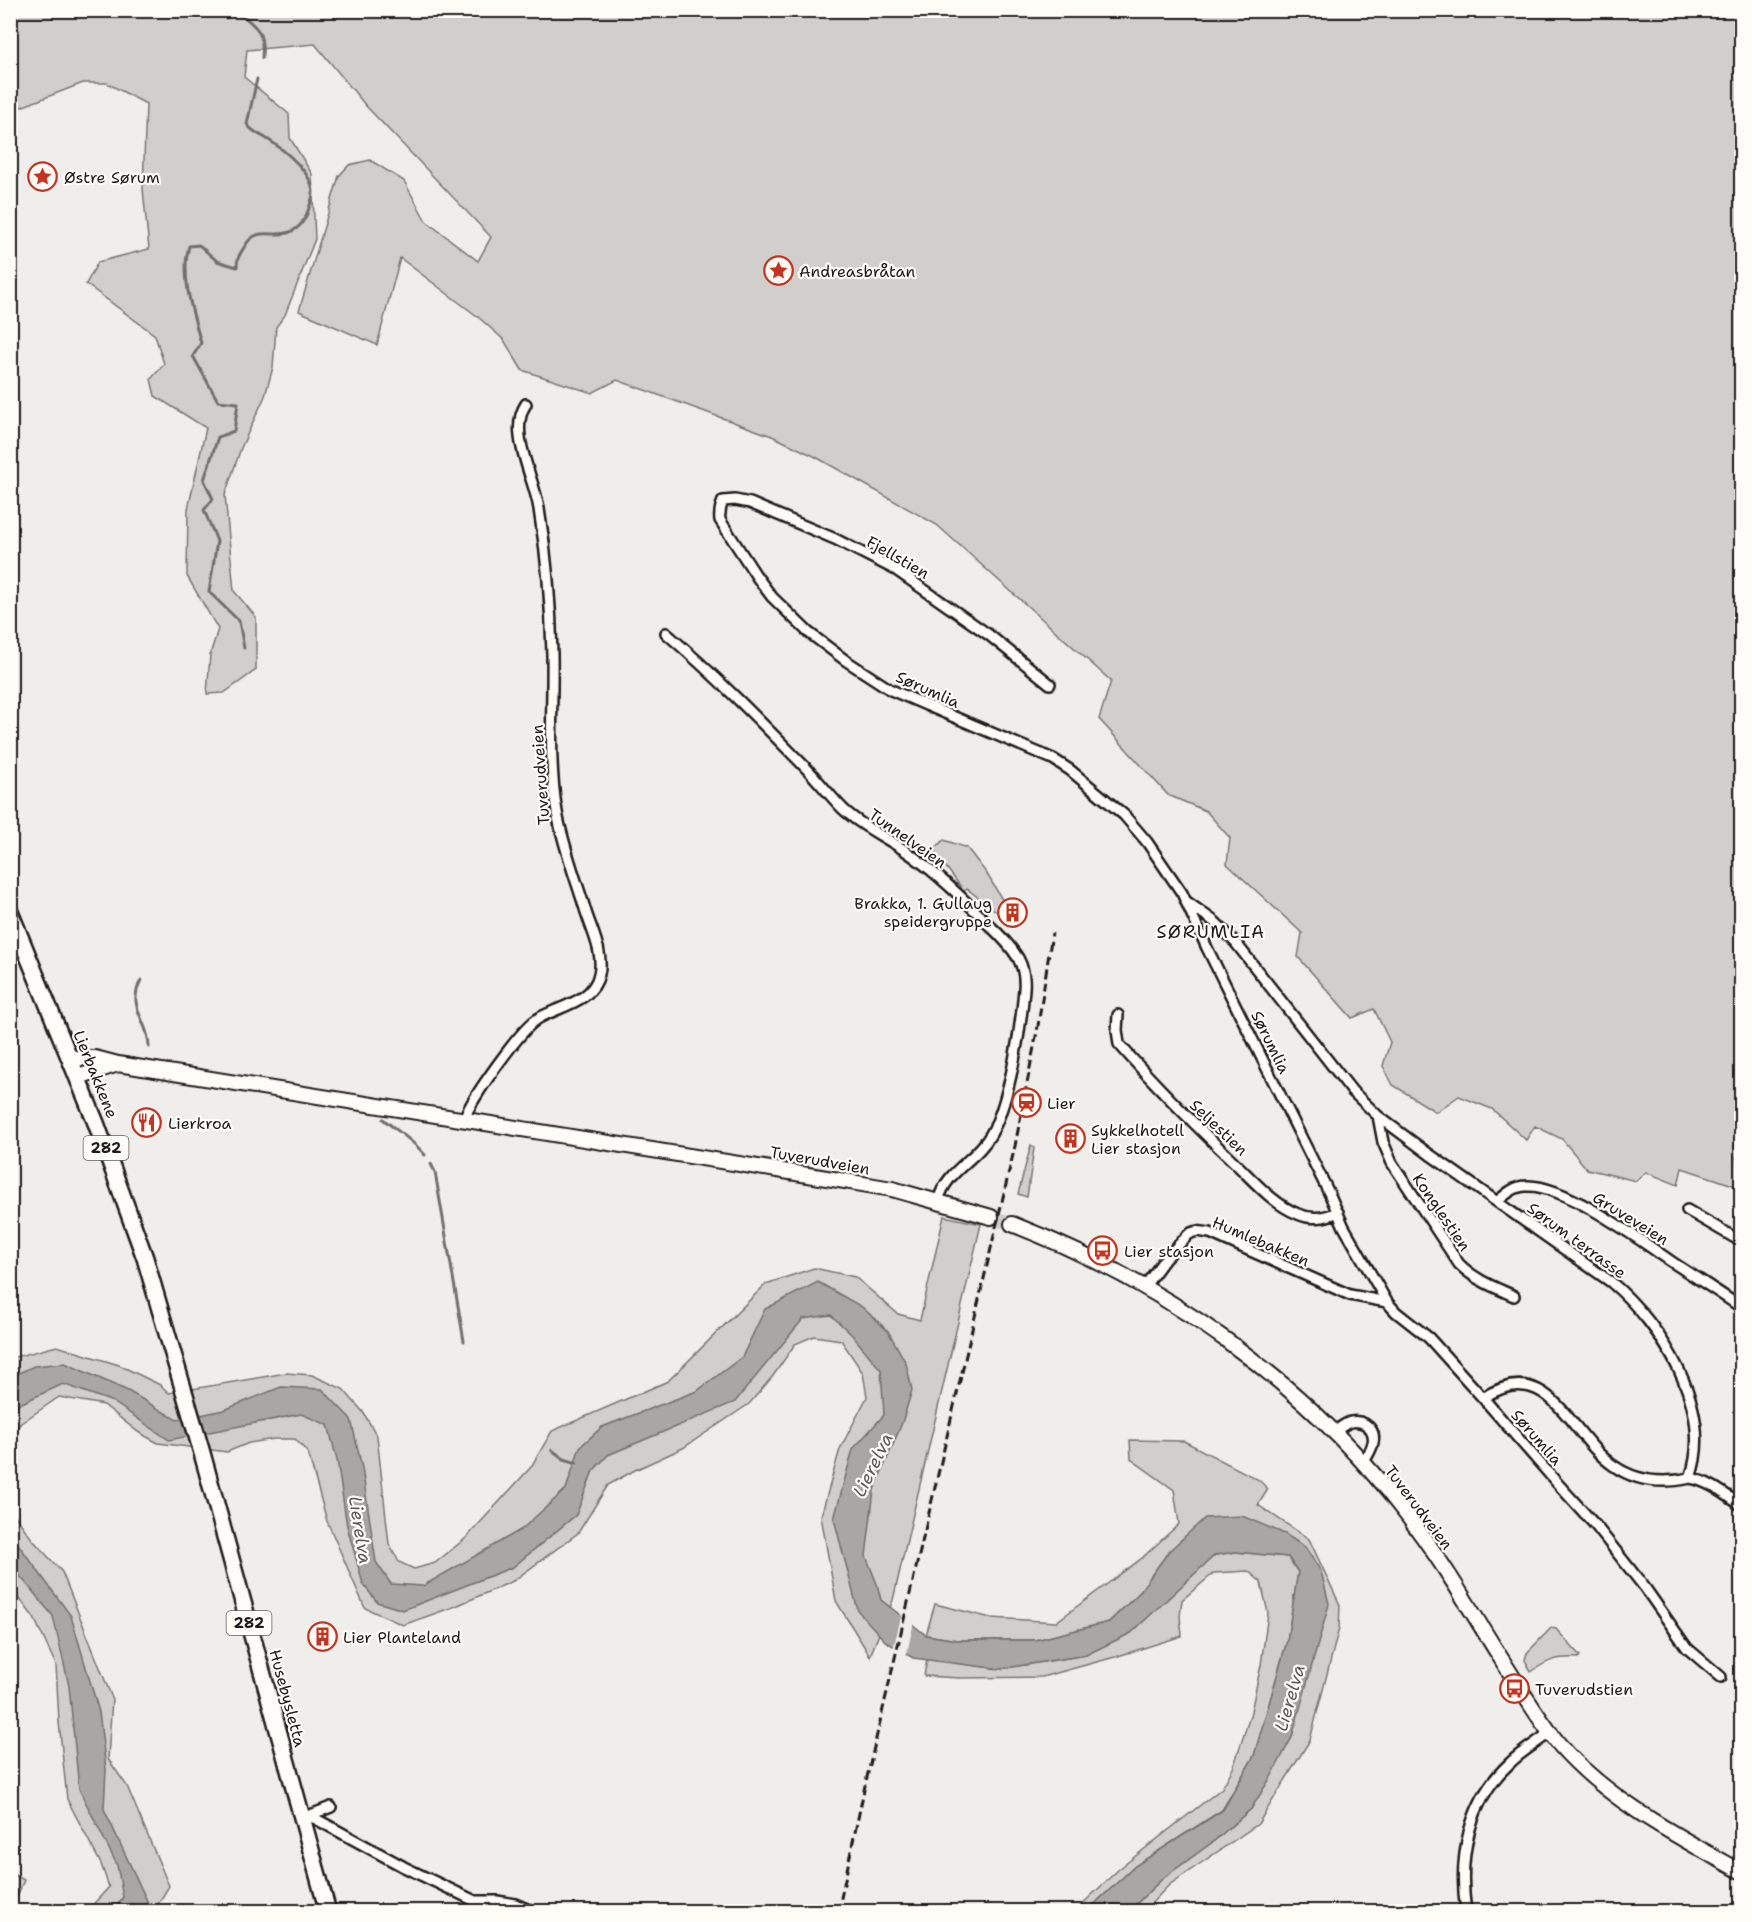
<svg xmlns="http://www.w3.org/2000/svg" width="1752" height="1922" font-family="'Shantell Sans',sans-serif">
  <rect width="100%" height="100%" fill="#f0eeea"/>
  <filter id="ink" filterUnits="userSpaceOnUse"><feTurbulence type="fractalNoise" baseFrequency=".0167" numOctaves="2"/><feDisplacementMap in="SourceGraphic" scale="12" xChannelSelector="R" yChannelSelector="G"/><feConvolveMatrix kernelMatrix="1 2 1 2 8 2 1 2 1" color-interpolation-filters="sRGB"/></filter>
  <g filter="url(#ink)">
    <path fill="#d0cfcc" stroke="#767674" stroke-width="1.5" d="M11 10 1741 11V1197L1733 1185 1682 1168 1678 1185 1646 1172 1636 1181 1587 1169 1562 1139 1535 1126 1526 1140 1492 1109 1459 1096 1436 1112 1393 1085 1383 1066 1390 1042 1374 1009 1352 1018 1298 957 1302 933 1227 864 1230 838 1206 811 1168 795 1099 719 1111 681 937 525 814 456 772 436 617 380 592 393 522 370 504 340 477 316 400 258 377 345 299 311 339 176 349 165 370 160 404 181 426 221 478 261 491 237 366 106 315 44 247 50 244 77 289 114 290 138 312 174 315 239 285 315 276 327 273 367 265 396 241 448 225 495 234 591 256 617V670L224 693 207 694 210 655 218 629 187 576 188 509 206 428 155 396 151 379 164 364 155 335 86 284 98 262 149 249 143 189 146 104 107 83H83L11 111Z
      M944 840 967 848 987 874 1004 903 997 912 967 889 962 893 958 890 961 887 936 854 935 848Z
      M1031 1145 1034 1148 1027 1197 1018 1194Z
      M944 1216 981 1224 893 1600 870 1656 836 1601 821 1516 840 1449 867 1397 863 1373 841 1340 814 1336 795 1344 773 1376 749 1404 683 1448 635 1470 608 1485 578 1533 513 1581 456 1606 403 1625 365 1608 327 1521 308 1453 295 1439H274L249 1443 227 1452 158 1443 138 1432 104 1405 59 1397 21 1423 11 1434V1358L57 1346 119 1365 160 1385 169 1393 286 1373 312 1375 343 1389 363 1412 377 1436 389 1544 399 1562 414 1569 435 1563 466 1538 531 1467 552 1431 668 1381 766 1284 814 1268 855 1277 898 1314 920 1320Z
      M1130 1440 1184 1441 1259 1480 1268 1489 1258 1505 1309 1539 1340 1605 1339 1628 1310 1740 1258 1824 1169 1885 1144 1911H1129L1162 1879 1214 1841 1251 1809 1292 1737 1305 1547 1169 1551 1138 1594 1109 1622 1036 1640H957L926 1635 935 1604 991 1618 1056 1622 1142 1558 1179 1524 1174 1490 1131 1459Z
      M11 1510 32 1539 62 1572 112 1698 108 1759 127 1786 169 1886 154 1911H87L109 1887 101 1864 67 1799 59 1722 56 1665 34 1618 11 1587Z
      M1236 1552 1288 1557 1298 1572 1287 1641 1254 1756 1222 1810 1135 1866 1087 1911H1075L1119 1869 1222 1788 1233 1768 1250 1716 1261 1665 1268 1613 1261 1582 1248 1571 1214 1573 1182 1600 1180 1616 1182 1636 1115 1657 1042 1677 960 1678 924 1676 927 1659 1000 1669 1086 1655 1192 1575 1215 1555Z
      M1551 1628 1556 1629 1580 1656 1578 1658C1556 1657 1548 1660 1531 1672L1525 1660 1527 1653Z
      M11 1873 24 1880 11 1911Z"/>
    <path fill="#a8a7a3" stroke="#706f6d" stroke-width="1.5" d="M818 1282 862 1307 888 1331 906 1363 912 1390 902 1423 874 1490 866 1556 877 1584 881 1600 926 1635 957 1640H1036L1109 1622 1138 1594 1169 1551 1205 1518 1242 1516 1285 1534 1305 1547 1321 1571 1329 1604 1292 1737 1271 1777 1251 1809 1214 1841 1162 1879 1129 1911H1087L1135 1866 1223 1810 1254 1756 1287 1641 1298 1572 1288 1557 1236 1552 1215 1555 1131 1633 1086 1655 1000 1669 913 1658 885 1641 858 1611 834 1519 853 1449 884 1415 881 1370 852 1335 831 1315 803 1319 735 1402 608 1455 593 1471 576 1515 513 1567 403 1610 377 1602 363 1584 347 1526 337 1460 328 1425 301 1414 169 1440 113 1402 63 1384 11 1408 10 1377 34 1366 65 1363 128 1391 177 1420 224 1410 281 1387 322 1389 351 1419 362 1468 376 1562 391 1584 423 1586 522 1529 566 1489 580 1447 602 1427 697 1391 742 1357 765 1309Z
      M10 1533 71 1616 99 1712 106 1769 104 1809 148 1903 143 1911H113L123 1897 117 1865 79 1789 69 1686 53 1616 11 1565Z"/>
    <path fill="#f0eeea" d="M902 1613 914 1622 906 1657 893 1649Z"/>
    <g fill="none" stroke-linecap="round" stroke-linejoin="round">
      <path stroke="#706f6d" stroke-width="3" d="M216 10 226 18 238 12C258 27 264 32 262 58
        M244 648 239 621 209 592 217 541 204 510 213 499 204 480 218 437 234 431 238 403 218 401 193 356 201 343C193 314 180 275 189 246L199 245 217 261 237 267C237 257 240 254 245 246 257 225 273 239 290 232 304 227 308 212 312 199 319 176 282 148 264 137 257 133 251 131 247 124L257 79
        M141 980C126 1009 149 1020 149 1047
        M383 1119C397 1131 413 1140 425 1155
        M431 1164 435 1172 464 1341
        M1738 1165 1737 1157 1742 1152
        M552 1450 564 1459 577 1463"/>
      <path stroke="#d0cecb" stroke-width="14" stroke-dasharray="14 7" stroke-linecap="butt" d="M991 1217 1012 1224"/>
      <defs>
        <path id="minor" d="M666 633C715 675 761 722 806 768 819 781 830 796 843 809 864 829 891 839 914 857 941 877 965 900 988 924 999 934 1010 945 1018 958 1023 967 1025 978 1024 989 1021 1027 1010 1101 991 1134 976 1161 947 1169 938 1201
          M1050 684 989 635 896 570 835 539 750 503 735 500 723 501C720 508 719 513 720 520L757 577 772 597 808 632 845 660 891 690 1053 759 1070 770 1124 815 1147 842 1182 893 1207 948 1329 1193 1344 1227 1387 1302 1396 1312 1429 1338 1483 1398 1558 1484 1596 1526 1645 1588 1687 1648 1721 1677
          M1187 902 1215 922 1235 942 1352 1091 1378 1116 1429 1154 1611 1282C1662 1325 1715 1409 1690 1478 1663 1484 1637 1482 1614 1466 1569 1436 1550 1354 1483 1398
          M1118 1015 1117 1030 1119 1044C1155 1085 1194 1124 1234 1162 1253 1180 1274 1205 1298 1214 1312 1220 1324 1218 1338 1212
          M1378 1116 1383 1142 1392 1163 1459 1264C1475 1280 1494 1287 1514 1296
          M464 1119C472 1098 521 1028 539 1018 560 1006 593 1002 599 974 604 954 592 931 586 912 576 879 563 846 557 812 548 760 553 706 552 654 551 605 547 557 539 509 535 479 507 432 526 404
          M1498 1201C1506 1194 1515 1186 1526 1186 1563 1183 1640 1240 1672 1262 1695 1277 1719 1292 1742 1308
          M1687 1210 1742 1242
          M1145 1286 1164 1260 1188 1235C1195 1229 1202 1232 1210 1233L1350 1295 1387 1302
          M1334 1432C1339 1429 1345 1423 1351 1422 1356 1421 1361 1422 1365 1424 1381 1434 1371 1451 1363 1463
          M1690 1478C1709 1481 1726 1495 1742 1506
          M308 1816 331 1807
          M302 1820 308 1816 316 1819 404 1867 475 1901H497L515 1904 534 1912
          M1466 1912C1458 1858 1468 1801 1510 1763 1522 1751 1537 1743 1550 1732"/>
        <path id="secondary" d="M70 1058H95L118 1064 839 1180 892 1189 991 1217
          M78 1077 118 1064
          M1012 1224C1164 1283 1302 1380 1403 1510 1440 1557 1470 1609 1502 1660 1520 1688 1537 1717 1558 1743 1607 1800 1677 1836 1742 1872"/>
        <path id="primary" d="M10 912 96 1123 145 1258 202 1453 328 1912"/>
      </defs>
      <use href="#minor" stroke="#1c1c1c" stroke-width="14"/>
      <use href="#secondary" stroke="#1c1c1c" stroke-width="18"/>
      <use href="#primary" stroke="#1c1c1c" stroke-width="20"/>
      <use href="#minor" stroke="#fdfcf7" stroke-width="9"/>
      <use href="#secondary" stroke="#fdfcf7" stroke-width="14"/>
      <use href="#primary" stroke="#fdfcf7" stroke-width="15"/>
      <path stroke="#1c1c1c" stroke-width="3" stroke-dasharray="9 4.5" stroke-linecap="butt" d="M838 1912 864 1790 1015 1146 1038 1026 1052 933"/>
    </g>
  </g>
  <defs>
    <symbol id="sight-ring" viewBox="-11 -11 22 22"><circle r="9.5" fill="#fdfcf7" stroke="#c8321e" stroke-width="1.5"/><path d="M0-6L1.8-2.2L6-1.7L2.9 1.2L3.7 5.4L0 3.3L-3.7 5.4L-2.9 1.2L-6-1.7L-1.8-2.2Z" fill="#c8321e"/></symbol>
    <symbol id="building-ring" viewBox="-11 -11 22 22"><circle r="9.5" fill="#fdfcf7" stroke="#c8321e" stroke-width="1.5"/><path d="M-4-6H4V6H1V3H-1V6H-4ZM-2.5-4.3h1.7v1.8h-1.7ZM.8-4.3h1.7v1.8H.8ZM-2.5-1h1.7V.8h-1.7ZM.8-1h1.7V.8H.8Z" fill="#c8321e"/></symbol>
    <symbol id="station-ring" viewBox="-11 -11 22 22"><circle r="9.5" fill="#fdfcf7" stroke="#c8321e" stroke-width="1.5"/><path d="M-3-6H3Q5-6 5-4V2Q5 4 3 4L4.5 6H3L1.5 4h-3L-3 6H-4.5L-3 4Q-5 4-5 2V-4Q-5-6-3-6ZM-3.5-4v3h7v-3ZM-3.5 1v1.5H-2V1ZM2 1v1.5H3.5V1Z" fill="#c8321e"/></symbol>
    <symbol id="restaurant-ring" viewBox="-11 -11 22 22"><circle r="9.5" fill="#fdfcf7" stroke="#c8321e" stroke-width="1.5"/><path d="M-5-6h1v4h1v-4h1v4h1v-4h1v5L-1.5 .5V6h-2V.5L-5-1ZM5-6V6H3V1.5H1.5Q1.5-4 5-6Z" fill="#c8321e"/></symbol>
    <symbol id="bus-ring" viewBox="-11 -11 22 22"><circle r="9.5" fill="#fdfcf7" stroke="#c8321e" stroke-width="1.5"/><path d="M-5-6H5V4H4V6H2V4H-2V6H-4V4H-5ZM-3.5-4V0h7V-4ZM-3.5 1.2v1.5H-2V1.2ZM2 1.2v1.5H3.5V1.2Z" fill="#c8321e"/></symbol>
  </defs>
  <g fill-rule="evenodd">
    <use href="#sight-ring" x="26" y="160" width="33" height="33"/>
    <use href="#sight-ring" x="762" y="254" width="33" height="33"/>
    <use href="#building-ring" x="996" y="896" width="33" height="33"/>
    <use href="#station-ring" x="1010" y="1086" width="33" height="33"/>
    <use href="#restaurant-ring" x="130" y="1106" width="33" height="33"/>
    <use href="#building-ring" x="1054" y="1122" width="33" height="33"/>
    <use href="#bus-ring" x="1086" y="1234" width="33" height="33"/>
    <use href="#building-ring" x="306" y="1620" width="33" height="33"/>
    <use href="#bus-ring" x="1498" y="1672" width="33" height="33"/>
  </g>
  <g text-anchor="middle" stroke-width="4.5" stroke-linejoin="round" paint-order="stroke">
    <g fill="#fdfcf7" stroke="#605f5e" stroke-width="1.5">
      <rect x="83.5" y="1136" width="45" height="24" rx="4.5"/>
      <rect x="226.5" y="1611" width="45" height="24" rx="4.5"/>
    </g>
    <g font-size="15" font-weight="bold" fill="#1c1c1c">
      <text x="106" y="1153">282</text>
      <text x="249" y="1628">282</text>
    </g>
    <g font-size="16" fill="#1c1c1c" stroke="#fdfcf7" text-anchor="start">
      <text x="64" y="183">Østre Sørum</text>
      <text x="799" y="277">Andreasbråtan</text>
      <text x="992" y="909" text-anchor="end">Brakka, 1. Gullaug<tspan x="992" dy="18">speidergruppe</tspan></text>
      <text x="1047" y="1109">Lier</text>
      <text x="168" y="1129">Lierkroa</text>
      <text x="1091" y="1136">Sykkelhotell<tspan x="1091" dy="18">Lier stasjon</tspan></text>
      <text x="1124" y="1257">Lier stasjon</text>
      <text x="343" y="1643">Lier Planteland</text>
      <text x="1535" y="1695">Tuverudstien</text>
    </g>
    <g font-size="16" fill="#1c1c1c" stroke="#fdfcf7">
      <text transform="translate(898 557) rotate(30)" y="6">Fjellstien</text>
      <text transform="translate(928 689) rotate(24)" y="6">Sørumlia</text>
      <text transform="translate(540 775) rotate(-94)" y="6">Tuverudveien</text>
      <text transform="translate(908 838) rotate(35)" y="6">Tunnelveien</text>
      <text transform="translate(1271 1042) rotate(64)" y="6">Sørumlia</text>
      <text transform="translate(96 1074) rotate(68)" y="6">Lierbakkene</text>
      <text transform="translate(1219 1127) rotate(44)" y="6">Seljestien</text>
      <text transform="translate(820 1160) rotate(10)" y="6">Tuverudveien</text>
      <text transform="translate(1442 1212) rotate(56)" y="6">Konglestien</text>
      <text transform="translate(1631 1218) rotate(32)" y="6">Gruveveien</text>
      <text transform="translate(1577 1240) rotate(36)" y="6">Sørum terrasse</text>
      <text transform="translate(1261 1241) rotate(23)" y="6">Humlebakken</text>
      <text transform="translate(1537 1437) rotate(49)" y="6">Sørumlia</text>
      <text transform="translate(1419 1507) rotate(53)" y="6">Tuverudveien</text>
      <text transform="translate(288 1698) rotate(75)" y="6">Husebysletta</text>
    </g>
    <g font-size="18" letter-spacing="1.5" fill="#1c1c1c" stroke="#fdfcf7">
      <text x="1211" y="938">SØRUMLIA</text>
    </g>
    <g font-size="18" font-style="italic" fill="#5b5b59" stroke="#fdfcf7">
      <text transform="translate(873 1465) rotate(-64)" y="6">Lierelva</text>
      <text transform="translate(360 1530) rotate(81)" y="6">Lierelva</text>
      <text transform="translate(1290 1698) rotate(-74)" y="6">Lierelva</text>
    </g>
  </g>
  <rect width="1752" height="1922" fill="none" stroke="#fdfcf7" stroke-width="36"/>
  <rect x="18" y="18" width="1716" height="1886" fill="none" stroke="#1c1c1c" stroke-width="2" filter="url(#ink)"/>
</svg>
